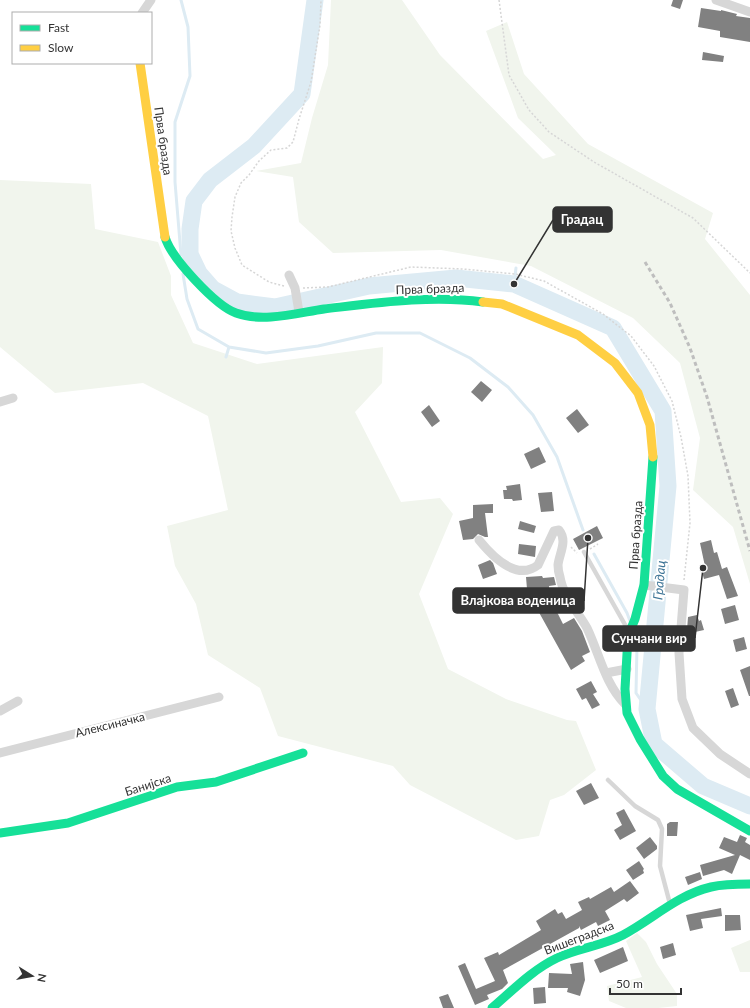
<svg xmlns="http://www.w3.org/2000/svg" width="750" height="1008" font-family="Lato,sans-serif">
  <rect width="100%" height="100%" fill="#fff"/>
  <path fill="#f1f5ed" d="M331 0H402L440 55 543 159 556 155 518 118 486 31 507 22 524 74 588 144 713 213 705 239 750 295V584L733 527 693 490 700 438 680 363 633 318 531 266 441 250 333 253 299 222 293 177 256 171 301 163 312 118 328 65Z
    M0 180 91 184 95 229 158 242 171 276V295L193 343 257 364 383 347 382 383 355 412 401 502 440 498 453 514 419 594 448 669 506 699 567 720 576 721 596 770 564 795 550 800 539 836 516 840 410 785 393 766 278 736 260 688 208 655 196 604 175 566 167 526 228 510 208 416 143 383 55 393 0 347Z
    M637 933 646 942 657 964 677 994V1006L658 1008H626L609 1001 607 986 642 977 626 941Z
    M750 940V972H740L731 948Z"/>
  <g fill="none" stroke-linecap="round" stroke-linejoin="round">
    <path stroke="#ddebf3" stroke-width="3" d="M181 255 175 182V122L190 76 188 27 181 0
      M183 274 187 299 198 329 229 347 266 353 318 346 376 333H420L470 358 508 387 533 415 557 457 583 530
      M514 284 516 268
      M226 357 229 347
      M594 554 627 613 630 621
      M634 634 637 646 636 693 647 709"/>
    <path stroke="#ddebf3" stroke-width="17" d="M315 0 302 94 254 146 210 180 194 201 190 229V254L199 273 213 289 237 302 275 307 369 286 456 278 514 284 613 328 663 411 668 486 647 709 654 744 703 786 750 806"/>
  </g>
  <path fill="#818181" d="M673 0H683L680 9 671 6Z
    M701 8 721 11V10L737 14 736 16 750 18V42L720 37V31L698 27Z
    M703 52 724 56 723 62 702 60Z
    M481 381 492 390 482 402 471 392Z
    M429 405 440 421 432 427 421 412Z
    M577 409 589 425 578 433 566 418Z
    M539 447 546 462 531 469 524 454Z
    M520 484 522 500 513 501 512 499H504L503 490H507L506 486Z
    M552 492 554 511 541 512 538 493Z
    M493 504V513H485L488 537H485L478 534 473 539 463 540 459 521 473 518V505Z
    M520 521 536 526 534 533 518 529Z
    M597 526 603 538 579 550 573 539Z
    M711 540 714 553 717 552 722 569 727 567 738 596 727 599 719 575 704 579 702 572 706 571 700 543Z
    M519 544 536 546 535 557 518 554Z
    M490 560 493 563 497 574 483 579 478 565Z
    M542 576 543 578 554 577 556 585 549 586 550 610 555 608 563 624 574 618 582 631 590 652 582 656 585 661 571 670 536 607H533L532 588 527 589 526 577Z
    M735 605 739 620 725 624 721 609Z
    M697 615 699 621 701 620 704 630 695 632 696 636 689 638 687 630 688 617Z
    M744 637 747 649 736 652 733 640Z
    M750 666V696H749L740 670Z
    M591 681 597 692 593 694 600 705 592 709 586 698 582 700 576 689Z
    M733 688 739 705 731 708 725 691Z
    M591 783 599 798 584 805 576 791Z
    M624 809 636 831 620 840 614 830 622 825 616 813Z
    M670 822H678L677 836H667V824Z
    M740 835 747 838 745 842 750 845V860L740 855 732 874 724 870 703 876 700 865 735 855 719 848 724 837 737 842Z
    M650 837 657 846V849L644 859 636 848Z
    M639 861 644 869 643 870 644 873 633 880 626 870Z
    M700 872 702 879 688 885 685 877Z
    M630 881 639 893 627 902 624 899 605 911 610 920 598 926 596 922 581 930 579 926V928L503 970 508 983 502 989 487 995 489 999 475 1005 458 966 465 963 476 989 495 981 484 958 498 952 499 955 541 930 536 921 555 909 558 914 562 912 566 919 582 910 578 902 589 897 590 899 611 887 614 892Z
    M721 908 722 916 701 919 703 928 690 931 686 915Z
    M725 915H740L741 930 725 931Z
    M673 943 676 955 663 959 660 947Z
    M623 947 628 961 600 973 594 960Z
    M583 962 585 980 580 996 567 992 568 988H548L549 973 572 974 570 964Z
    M545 987 546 1003 534 1004 533 988Z
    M448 994 454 1008H443L439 997Z"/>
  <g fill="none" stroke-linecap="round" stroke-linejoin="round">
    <path stroke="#d6d6d6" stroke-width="1.5" stroke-dasharray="2 2" stroke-linecap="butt" d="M499 0 509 75 529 110 549 132 594 162 693 218 750 273
      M284 286 269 282 242 265 235 248 231 231 232 217 235 197 241 183 249 175 259 161 271 150 287 148 293 142 299 119 311 82 320 25 321 0
      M303 288 328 287 411 267 463 269 515 274 544 281 603 314 631 336 654 366 672 401 681 437 688 476 690 523 684 580
      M571 547 577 553
      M590 549 598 544"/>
    <path stroke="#d7d7d7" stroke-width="4.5" d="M584 552 628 630
      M608 780 635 806 658 820 662 829 660 866 670 904"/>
    <path stroke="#d7d7d7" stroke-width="9" d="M716 0 750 12
      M142 13 151 0
      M289 275 295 288 299 312
      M0 402 13 398
      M479 540C492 556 516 582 538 565L554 531 559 530C568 541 559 554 558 565 558 569 559 574 560 577 563 596 578 612 587 628 599 653 605 684 625 704
      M644 585 684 590 679 653 682 699 693 728 720 754 750 774
      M606 673 627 669
      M0 711 18 701
      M0 753 219 697"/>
    <path stroke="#16e098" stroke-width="9" d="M165 237C171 258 216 306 236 313 263 323 297 313 324 309 376 303 431 295 483 302
      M653 457 644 585 635 619 628 636 625 689 627 713 640 739 663 776 677 789 750 831
      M0 833 68 823 177 787 216 782 303 753
      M492 1008C513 990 532 970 557 958 578 948 602 946 623 935 653 919 677 895 711 887 724 884 737 884 750 884"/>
    <path stroke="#ffcf43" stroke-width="9" d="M140 63 165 237
      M483 302 502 304 578 335 615 363 638 393 650 425 653 457"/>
    <path stroke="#bebebe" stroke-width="3" stroke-dasharray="4 3" stroke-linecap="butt" d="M645 262 670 303 690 348 707 397 750 551"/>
  </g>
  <g text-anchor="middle" stroke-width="4" stroke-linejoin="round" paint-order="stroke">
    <g font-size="12" fill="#333" stroke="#fff">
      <text transform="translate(163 141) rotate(82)" y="4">Прва бразда</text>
      <text transform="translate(430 289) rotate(-2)" y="4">Прва бразда</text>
      <text transform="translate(636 535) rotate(-86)" y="4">Прва бразда</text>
      <text transform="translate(110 725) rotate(-14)" y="4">Алексиначка</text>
      <text transform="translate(148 785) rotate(-18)" y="4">Банијска</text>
      <text transform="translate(579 938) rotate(-21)" y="4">Вишеградска</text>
    </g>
    <g font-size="13" font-style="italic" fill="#3f7597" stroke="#fff">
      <text transform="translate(659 580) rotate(-85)" y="5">Градац</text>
    </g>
  </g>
  <path fill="none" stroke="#333" stroke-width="1.5" d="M514 284L553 220M588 538L584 601M703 568L695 638"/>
  <g fill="#333" stroke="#fff" stroke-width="1.5">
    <circle cx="514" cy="284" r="4"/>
    <circle cx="588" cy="538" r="4"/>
    <circle cx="703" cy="568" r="4"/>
  </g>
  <g fill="#333" stroke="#333" stroke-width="1.5">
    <rect x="553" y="207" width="59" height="25" rx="4"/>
    <rect x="453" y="588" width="131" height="25" rx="4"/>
    <rect x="603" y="626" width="92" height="25" rx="4"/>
  </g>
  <g font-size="13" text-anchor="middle" font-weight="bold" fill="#fff">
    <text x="582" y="224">Градац</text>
    <text x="518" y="605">Влајкова воденица</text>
    <text x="649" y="643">Сунчани вир</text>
  </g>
  <rect x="12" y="12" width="140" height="52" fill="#ffffff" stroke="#adadad"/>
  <rect x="20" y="25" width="20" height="6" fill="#16e098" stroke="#adadad"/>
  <text x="48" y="32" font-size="12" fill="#333333">Fast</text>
  <rect x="20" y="45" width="20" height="6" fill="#ffcf43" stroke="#adadad"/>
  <text x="48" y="52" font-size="12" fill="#333333">Slow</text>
  <g transform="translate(32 976) rotate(101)" stroke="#ffffff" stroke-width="3" paint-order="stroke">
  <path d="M0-3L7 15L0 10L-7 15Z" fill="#333333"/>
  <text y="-6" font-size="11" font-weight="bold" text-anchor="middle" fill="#333333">N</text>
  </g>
  <path d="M610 988v6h71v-6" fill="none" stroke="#333333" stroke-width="2"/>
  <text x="616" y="988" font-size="12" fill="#333333" stroke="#ffffff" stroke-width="3" paint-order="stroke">50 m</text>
</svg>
